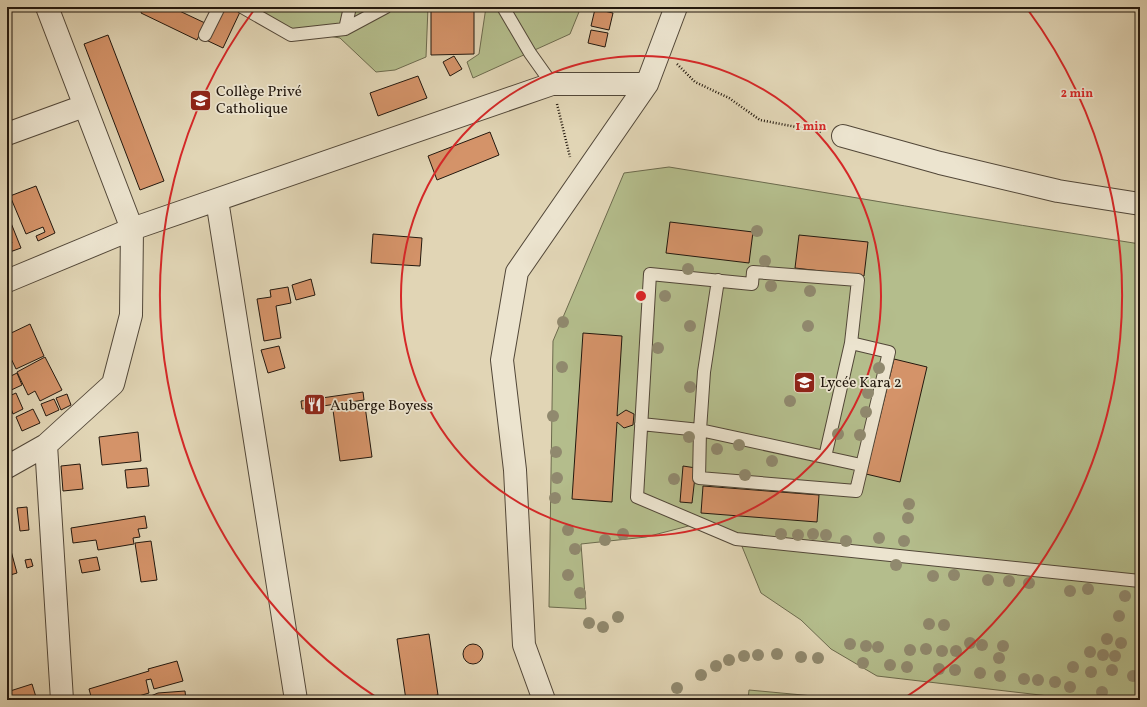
<svg xmlns="http://www.w3.org/2000/svg" width="1147" height="707" font-family="Vollkorn,serif">
  <rect width="100%" height="100%" fill="#e1d5b5"/>
  <filter id="stains"><feTurbulence type="fractalNoise" baseFrequency=".005" numOctaves="4"/><feColorMatrix values="0 0 0 0 .2 0 0 0 0 .09 0 0 0 0 .02 0 0 0 .5 -.17"/></filter>
  <radialGradient id="worn" r=".72"><stop offset=".6" stop-color="#630" stop-opacity="0"/><stop offset="1" stop-color="#630" stop-opacity=".3"/></radialGradient>
  <path fill="#b4bd8c" stroke="#6c6a4d" d="M248 7H428L426 57 395 70 376 72 340 38 285 28Z
    M486 7H581L570 34 473 78 467 62 479 54Z
    M669 167C826 192 983 220 1140 244V700H1083L877 676 831 649 801 620 761 593 741 544 700 523 646 537 581 544 586 609 549 607 553 341 624 173Z
    M749 690 856 700H748Z"/>
  <path fill="#d49369" stroke="#23180e" d="M143 7H171L205 23 197 40 141 13Z
    M221 7H229L240 12 223 48 206 40Z
    M431 7H474V54L431 55Z
    M595 9 613 13 609 30 591 26Z
    M591 30 608 33 605 47 588 43Z
    M108 35 164 181 140 190 84 44Z
    M454 56 462 69 450 76 443 62Z
    M418 76 427 98 378 116 370 93Z
    M490 132 499 155 437 180 428 156Z
    M36 186 55 233 38 241 36 236 45 232 43 227 26 234 10 196Z
    M7 213 21 248 7 253V245L12 243 9 238 7 239Z
    M670 222 753 232 749 263 666 253Z
    M373 234 422 238 420 266 371 263Z
    M799 235 868 242 864 276 795 268Z
    M311 279 315 295 296 300 292 285Z
    M288 287 291 303 276 306 281 338 264 341 257 299 271 297 270 290Z
    M30 324 44 356 16 369 7 350V335Z
    M583 333 622 336 617 416 626 410 634 414 633 425 624 428 617 422 612 502 572 499Z
    M279 346 285 368 268 373 261 350Z
    M45 357 62 390 40 401 35 391 28 395 17 372Z
    M894 359 927 367 900 482 866 474Z
    M17 373 22 385 7 392V378Z
    M363 392 364 400 302 409 301 401Z
    M16 393 23 409 13 414 7 397Z
    M67 394 71 405 61 410 56 398Z
    M54 399 59 410 46 416 41 404Z
    M365 406 372 457 340 461 333 410Z
    M33 409 40 423 22 431 16 417Z
    M138 432 141 461 102 465 99 437Z
    M80 464 83 489 63 491 61 466Z
    M683 466 696 468 692 503 680 502Z
    M147 468 149 486 127 488 125 470Z
    M703 486 819 495 817 522 701 513Z
    M27 507 29 530 20 531 17 508Z
    M145 516 147 528 138 529 140 537 133 538 134 544 98 550 96 540 73 543 71 528Z
    M7 536 17 573 7 576Z
    M151 541 157 580 141 582 135 543Z
    M97 557 100 570 82 573 79 560Z
    M31 559 33 566 27 568 25 560Z
    M429 634 438 695 406 700 397 639Z
    M463 654a10 10 0 1 1 20 0a10 10 0 1 1-20 0Z
    M177 661 183 681 154 689 151 679 146 680 149 693 125 700H113L112 697 102 700H92L89 689 149 671 148 669Z
    M32 684 36 697 26 700H7V692Z
    M185 691 186 700H141L158 693Z"/>
  <g fill="none" stroke-linecap="round" stroke-linejoin="round">
    <defs>
      <path id="service" d="M242 7 291 35 345 29 350 7
        M503 7 530 53 552 84
        M345 29 386 7
        M205 35 219 7
        M718 280 704 372 700 430 699 478 856 491 889 352 851 343
        M641 424 700 430 861 465
        M825 457 851 343 858 280 753 272 752 284 650 274 637 497 736 539 1140 581"/>
      <path id="minor" d="M7 134 84 106
        M843 136 940 163 1058 191 1140 204
        M217 200 296 700
        M7 281 132 229 552 84H647
        M46 445 62 700
        M7 467 46 445 113 384 131 315 132 229 47 7
        M544 700 524 645 515 470 502 360 517 272 647 84 676 7"/>
    </defs>
    <use href="#service" stroke="#524738" stroke-width="14"/>
    <use href="#minor" stroke="#524738" stroke-width="24"/>
    <path stroke="#23180e" stroke-width="2.5" stroke-dasharray="1 2" stroke-linecap="butt" d="M677 64 695 82 729 98 760 120 822 132
      M557 104 570 157"/>
    <use href="#service" stroke="#ece4cf" stroke-width="12"/>
    <use href="#minor" stroke="#ece4cf" stroke-width="22"/>
  </g>
  <g fill="#90896e">
    <circle cx="757" cy="231" r="6"/>
    <circle cx="765" cy="261" r="6"/>
    <circle cx="688" cy="269" r="6"/>
    <circle cx="771" cy="286" r="6"/>
    <circle cx="810" cy="291" r="6"/>
    <circle cx="665" cy="296" r="6"/>
    <circle cx="563" cy="322" r="6"/>
    <circle cx="690" cy="326" r="6"/>
    <circle cx="808" cy="326" r="6"/>
    <circle cx="658" cy="348" r="6"/>
    <circle cx="562" cy="367" r="6"/>
    <circle cx="879" cy="368" r="6"/>
    <circle cx="690" cy="387" r="6"/>
    <circle cx="868" cy="393" r="6"/>
    <circle cx="790" cy="401" r="6"/>
    <circle cx="866" cy="412" r="6"/>
    <circle cx="553" cy="416" r="6"/>
    <circle cx="838" cy="434" r="6"/>
    <circle cx="860" cy="435" r="6"/>
    <circle cx="689" cy="437" r="6"/>
    <circle cx="739" cy="445" r="6"/>
    <circle cx="717" cy="449" r="6"/>
    <circle cx="556" cy="452" r="6"/>
    <circle cx="772" cy="461" r="6"/>
    <circle cx="745" cy="475" r="6"/>
    <circle cx="557" cy="478" r="6"/>
    <circle cx="674" cy="479" r="6"/>
    <circle cx="555" cy="498" r="6"/>
    <circle cx="909" cy="504" r="6"/>
    <circle cx="908" cy="518" r="6"/>
    <circle cx="568" cy="530" r="6"/>
    <circle cx="623" cy="534" r="6"/>
    <circle cx="781" cy="534" r="6"/>
    <circle cx="813" cy="534" r="6"/>
    <circle cx="798" cy="535" r="6"/>
    <circle cx="826" cy="535" r="6"/>
    <circle cx="879" cy="538" r="6"/>
    <circle cx="605" cy="540" r="6"/>
    <circle cx="846" cy="541" r="6"/>
    <circle cx="904" cy="541" r="6"/>
    <circle cx="575" cy="549" r="6"/>
    <circle cx="896" cy="565" r="6"/>
    <circle cx="568" cy="575" r="6"/>
    <circle cx="954" cy="575" r="6"/>
    <circle cx="933" cy="576" r="6"/>
    <circle cx="988" cy="580" r="6"/>
    <circle cx="1009" cy="581" r="6"/>
    <circle cx="1029" cy="583" r="6"/>
    <circle cx="1088" cy="589" r="6"/>
    <circle cx="1070" cy="591" r="6"/>
    <circle cx="580" cy="593" r="6"/>
    <circle cx="1125" cy="596" r="6"/>
    <circle cx="1119" cy="616" r="6"/>
    <circle cx="618" cy="617" r="6"/>
    <circle cx="589" cy="623" r="6"/>
    <circle cx="929" cy="624" r="6"/>
    <circle cx="944" cy="625" r="6"/>
    <circle cx="603" cy="627" r="6"/>
    <circle cx="1107" cy="639" r="6"/>
    <circle cx="970" cy="643" r="6"/>
    <circle cx="1121" cy="643" r="6"/>
    <circle cx="850" cy="644" r="6"/>
    <circle cx="982" cy="645" r="6"/>
    <circle cx="866" cy="646" r="6"/>
    <circle cx="1003" cy="646" r="6"/>
    <circle cx="878" cy="647" r="6"/>
    <circle cx="926" cy="649" r="6"/>
    <circle cx="910" cy="650" r="6"/>
    <circle cx="942" cy="651" r="6"/>
    <circle cx="956" cy="651" r="6"/>
    <circle cx="1090" cy="652" r="6"/>
    <circle cx="777" cy="654" r="6"/>
    <circle cx="758" cy="655" r="6"/>
    <circle cx="1103" cy="655" r="6"/>
    <circle cx="744" cy="656" r="6"/>
    <circle cx="1115" cy="656" r="6"/>
    <circle cx="801" cy="657" r="6"/>
    <circle cx="818" cy="658" r="6"/>
    <circle cx="999" cy="658" r="6"/>
    <circle cx="729" cy="660" r="6"/>
    <circle cx="863" cy="663" r="6"/>
    <circle cx="890" cy="665" r="6"/>
    <circle cx="716" cy="666" r="6"/>
    <circle cx="907" cy="667" r="6"/>
    <circle cx="1073" cy="667" r="6"/>
    <circle cx="939" cy="669" r="6"/>
    <circle cx="955" cy="670" r="6"/>
    <circle cx="1112" cy="670" r="6"/>
    <circle cx="1091" cy="672" r="6"/>
    <circle cx="980" cy="673" r="6"/>
    <circle cx="701" cy="675" r="6"/>
    <circle cx="1000" cy="676" r="6"/>
    <circle cx="1133" cy="676" r="6"/>
    <circle cx="1024" cy="679" r="6"/>
    <circle cx="1038" cy="680" r="6"/>
    <circle cx="1055" cy="682" r="6"/>
    <circle cx="1070" cy="687" r="6"/>
    <circle cx="677" cy="688" r="6"/>
    <circle cx="1102" cy="692" r="6"/>
  </g>
  <g fill="none" stroke="#d62828" stroke-width="2">
    <circle cx="641" cy="296" r="240"/>
    <path d="M379 699A481 481 0 0 1 254 10M1028 10A481 481 0 0 1 903 699"/>
  </g>
  <defs>
    <symbol id="school-square" viewBox="-11 -11 22 22"><rect x="-9" y="-9" width="18" height="18" rx="4" fill="#8f2418" stroke="#ece4cf"/><path d="M0-5L7-2L0 1L-7-2ZM-4 1L0 2.5L4 1V4Q0 6-4 4Z" fill="#fff"/></symbol>
    <symbol id="restaurant-square" viewBox="-11 -11 22 22"><rect x="-9" y="-9" width="18" height="18" rx="4" fill="#8f2418" stroke="#ece4cf"/><path d="M-5-6h1v4h1v-4h1v4h1v-4h1v5L-1.5 .5V6h-2V.5L-5-1ZM5-6V6H3V1.5H1.5Q1.5-4 5-6Z" fill="#fff"/></symbol>
  </defs>
  <g fill-rule="evenodd">
    <use href="#school-square" x="188" y="88" width="25" height="25"/>
    <use href="#school-square" x="792" y="370" width="25" height="25"/>
    <use href="#restaurant-square" x="302" y="392" width="25" height="25"/>
  </g>
  <g text-anchor="middle" stroke-width="3.5" stroke-linejoin="round" paint-order="stroke">
    <g font-size="15" fill="#23180e" stroke="#ece4cf" text-anchor="start">
      <text x="216" y="96">Collège Privé<tspan x="216" dy="17">Catholique</tspan></text>
      <text x="820" y="387">Lycée Kara 2</text>
      <text x="330" y="410">Auberge Boyess</text>
    </g>
  </g>
  <circle cx="641" cy="296" r="6" fill="#d62828" stroke="#ece4cf" stroke-width="2"/>
  <g font-size="12" text-anchor="middle" font-weight="bold" fill="#d62828" stroke="#ece4cf" stroke-width="3.5" stroke-linejoin="round" paint-order="stroke">
    <text x="1077" y="97">2 min</text>
    <text x="811" y="130">1 min</text>
  </g>
  <rect width="1147" height="707" fill="none" stroke="#e1d5b5" stroke-width="24"/>
  <rect x="8" y="8" width="1131" height="691" fill="none" stroke="#23180e" stroke-width="2"/>
  <rect x="12" y="12" width="1123" height="683" fill="none" stroke="#23180e"/>
  <rect width="100%" height="100%" filter="url(#stains)"/>
  <rect width="100%" height="100%" fill="url(#worn)"/>
</svg>
